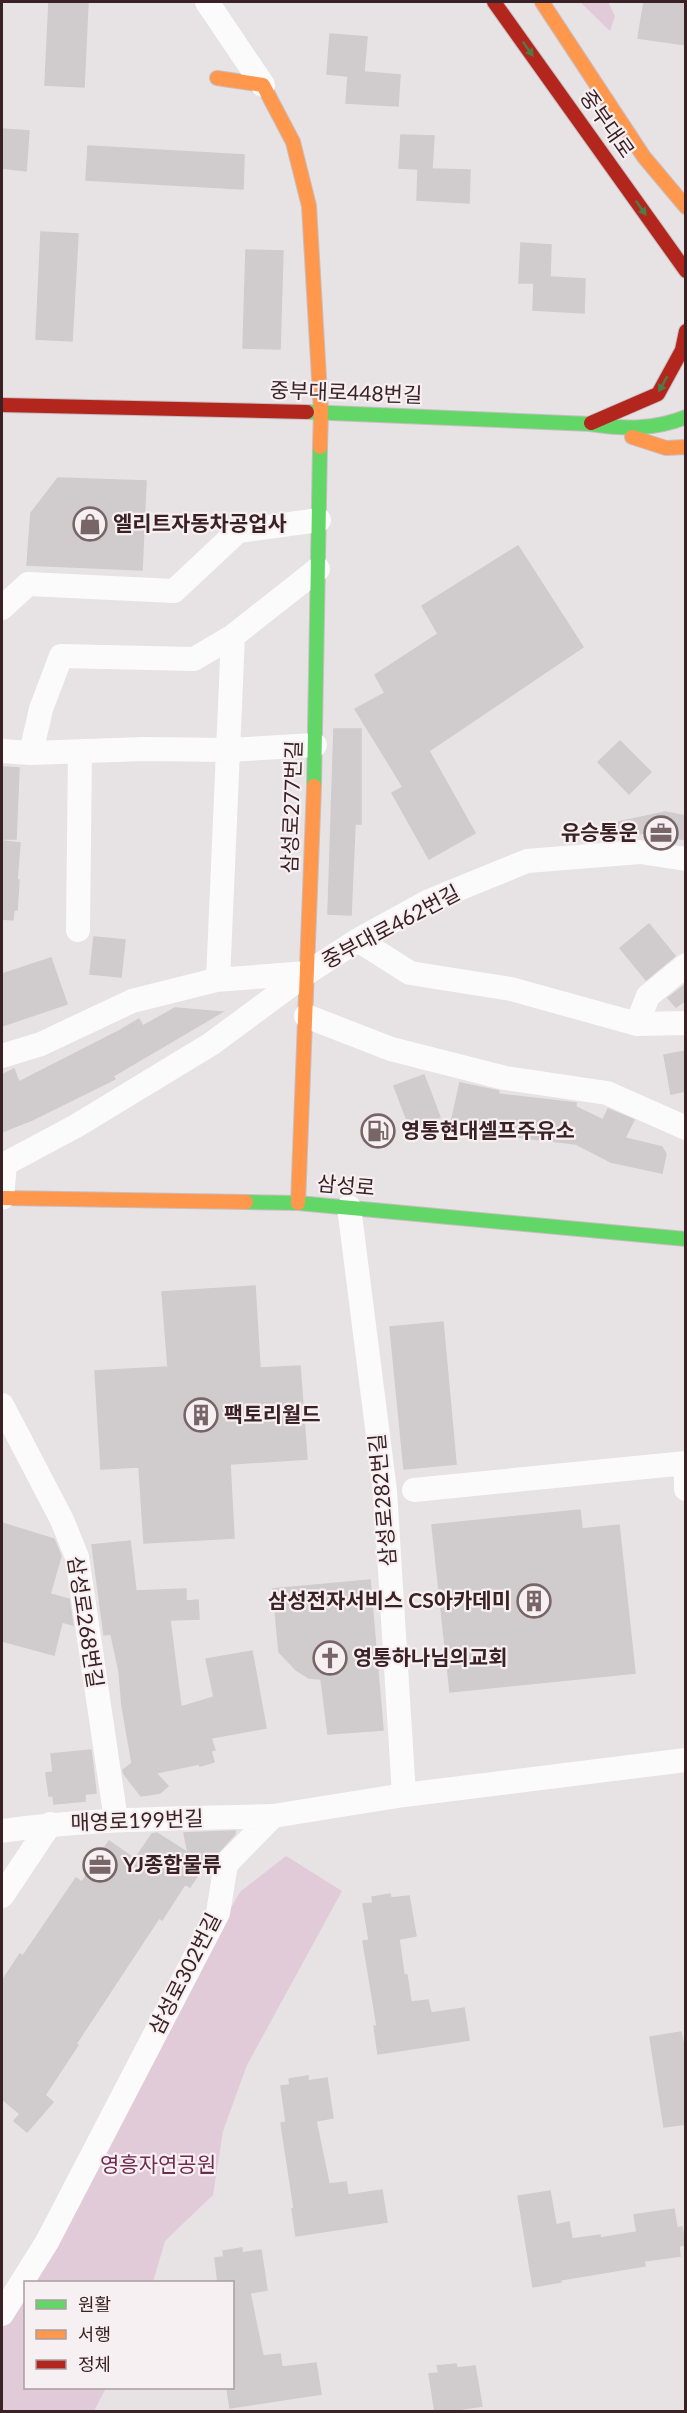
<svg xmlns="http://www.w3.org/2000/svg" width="687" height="2413" font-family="Lato,'Noto Sans KR',sans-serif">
  <rect width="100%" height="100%" fill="#e7e2e4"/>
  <path fill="#e1cbd9" d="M580 2H608L615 16 610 31Z
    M286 1856 342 1891 247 2065 223 2131 213 2195 165 2241 153 2282H29L154 2044 240 1892Z
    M25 2289 26 2388H106L94 2411H2V2326Z"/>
  <path fill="#d0cbcd" stroke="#d0cbcd" stroke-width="1.5" d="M49 2H88L84 87 45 85Z
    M644 2H686V45L638 38Z
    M330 34 367 37 364 72 400 75 398 106 346 103 348 76 327 74Z
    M2 129 29 131 26 171 2 168Z
    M401 135 434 136 432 169 470 170 469 203 417 200 418 169 399 168Z
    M88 146 244 155 243 189 86 180Z
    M41 232 78 234 72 341 36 339Z
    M521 243 551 245 550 277 585 279 584 313 533 310 534 283H519Z
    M246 250 283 251 280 349 243 348Z
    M58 478 146 481 142 570 27 565 31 513Z
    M518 546 583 647 429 751 475 833 429 859 392 793 403 787 355 709 385 693 375 675 438 634 422 606Z
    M334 729H361V824H355L351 915 328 914Z
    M620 741 651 772 629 794 598 762Z
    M2 767 19 768 16 839H2Z
    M665 812 686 816V840L648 832 622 838 618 822Z
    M2 841 20 843 17 880H19L17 910H14L13 920 2 919Z
    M649 924 675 956 646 980 620 948Z
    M94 937 125 940 121 977 90 974Z
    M51 958 67 1004 2 1026V974Z
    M686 984V1000L676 1007 668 998Z
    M175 1008 222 1012 113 1076 115 1079 32 1120 2 1132V1075L14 1069 19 1082 119 1031 139 1019 143 1026Z
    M686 1051V1091L671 1094 664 1055Z
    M424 1075 440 1117 410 1128 394 1086Z
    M460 1083 499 1091 498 1094 576 1103V1107L603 1120 608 1109 634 1120 625 1138 662 1147 666 1154 662 1173 611 1162 576 1144 507 1136 451 1123Z
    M255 1286 260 1368 300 1366 307 1459 230 1464 234 1538 144 1543 139 1467 101 1469 95 1371 168 1367 162 1292Z
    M443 1322 456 1464 404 1469 390 1327Z
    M580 1510 582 1529 619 1525 635 1673 450 1692 432 1525Z
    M2 1523 54 1539 61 1556 50 1594 69 1599 73 1625 62 1622 54 1655 2 1641Z
    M130 1541 136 1591 186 1589V1601L198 1600 199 1619 170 1620 181 1707 214 1697 206 1659 252 1651 266 1728 211 1738 215 1750 211 1751 214 1762 200 1766 199 1764 156 1773 168 1786 160 1793 141 1796 124 1774 123 1770 132 1763 122 1706 119 1671 111 1634 104 1635 92 1545Z
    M370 1580 383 1730 328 1734 321 1679 309 1678 296 1670 279 1652 273 1589Z
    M91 1750 96 1793 85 1794V1801L54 1804 53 1796H49L46 1773 53 1772 51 1754Z
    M235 1831V1834L215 1856 213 1852 190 1887 185 1884 162 1920 159 1918 76 2044 78 2045 45 2095 53 2102 27 2132 14 2121 20 2114 2 2099V1981L20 1954 23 1956 76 1878 82 1882 109 1841 135 1859 152 1834 157 1833 188 1853 184 1833Z
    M390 1894 391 1898 409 1896 416 1936 399 1939 404 1975H407L411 2002 428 2000 431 2013 464 2008 469 2040 378 2054 374 2026H377L363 1941 369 1940 363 1904 373 1903 372 1897Z
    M681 2032 686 2057V2124L664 2127 650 2037Z
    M308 2076V2081L327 2078 333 2118 316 2121 329 2184 346 2182 348 2195 382 2190 387 2222 296 2236 292 2209 294 2208 281 2123 286 2122 281 2086 290 2085 289 2079Z
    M550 2191 556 2225 569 2222 572 2239 600 2235V2238L637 2232 634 2215 674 2209 677 2228 682 2227 685 2245 679 2246 680 2256 644 2261 645 2266 560 2280 561 2282 533 2287 518 2196Z
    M242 2248V2253L261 2250 267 2290 250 2293 263 2356 280 2354 282 2367 316 2363 321 2394 230 2408 227 2388H232V2283H218L215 2258 224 2257 223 2251Z
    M456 2364 457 2368 475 2366 482 2406 462 2409 463 2412H435L429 2374 439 2373 437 2366Z"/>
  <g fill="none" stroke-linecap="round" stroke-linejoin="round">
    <defs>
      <path id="fast" d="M307 412 590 424C624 429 654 430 686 417
        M314 786 320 447
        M246 1202 298 1203 686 1239"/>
      <path id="slow" d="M542 2 644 157 686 207
        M217 78 263 85 293 142 309 206 321 412 320 447
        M632 437 666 448 686 447
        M2 1198 246 1202
        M298 1203 314 786"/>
      <path id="jam" d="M494 2 686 271
        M2 405 307 412
        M591 423 658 394 682 350 686 331"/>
    </defs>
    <use href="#fast" stroke="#c7bec1" stroke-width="16"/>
    <use href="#slow" stroke="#c7bec1" stroke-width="16"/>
    <use href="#jam" stroke="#c7bec1" stroke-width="16"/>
    <path stroke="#fbfbfb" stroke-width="24" d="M207 2 263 85
      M2 608 28 584 174 591 238 531 319 520
      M2 751 31 753 144 749 229 750 315 745
      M31 753 41 709 61 656 194 659 233 636 318 569
      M78 930 80 752
      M358 940 410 973 511 989 637 1024 648 996 686 965
      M218 980 233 636
      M306 1016 391 1049 505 1078 607 1093 686 1128
      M637 1024 686 1023
      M2 1056 41 1044 132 1001 216 980 307 973
      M2 1198 5 1164 76 1126 211 1044 307 973 358 940 429 901 527 861 640 852 686 859
      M349 1207 385 1491 404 1795
      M2 1405 62 1520 77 1557 116 1820
      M686 1476V1489
      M414 1490 686 1463
      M2 1831C91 1818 182 1819 273 1816
      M2 1896 50 1824
      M2 2314 47 2242 218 1913 226 1864 273 1816 404 1795 686 1760"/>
    <use href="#fast" stroke="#63d668" stroke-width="14"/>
    <use href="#slow" stroke="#ff974d" stroke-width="14"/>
    <use href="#jam" stroke="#b3261e" stroke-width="14"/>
  </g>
  <defs><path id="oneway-solid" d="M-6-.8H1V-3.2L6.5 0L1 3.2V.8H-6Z" transform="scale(1.5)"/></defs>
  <g fill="#4e7c47">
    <use href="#oneway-solid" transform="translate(528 49) rotate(55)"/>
    <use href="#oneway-solid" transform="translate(641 208) rotate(55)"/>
    <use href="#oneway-solid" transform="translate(663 384) rotate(119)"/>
  </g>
  <defs>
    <symbol id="shop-ring" viewBox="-11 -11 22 22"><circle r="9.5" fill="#f7f0f3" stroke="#776568" stroke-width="1.5"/><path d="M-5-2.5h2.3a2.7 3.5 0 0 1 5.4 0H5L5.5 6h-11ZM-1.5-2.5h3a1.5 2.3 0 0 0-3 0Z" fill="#776568"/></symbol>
    <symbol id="office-ring" viewBox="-11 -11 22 22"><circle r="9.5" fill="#f7f0f3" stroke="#776568" stroke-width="1.5"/><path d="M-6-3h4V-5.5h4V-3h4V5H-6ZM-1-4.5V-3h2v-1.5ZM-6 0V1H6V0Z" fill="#776568"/></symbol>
    <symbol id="fuel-ring" viewBox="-11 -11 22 22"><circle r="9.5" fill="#f7f0f3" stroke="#776568" stroke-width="1.5"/><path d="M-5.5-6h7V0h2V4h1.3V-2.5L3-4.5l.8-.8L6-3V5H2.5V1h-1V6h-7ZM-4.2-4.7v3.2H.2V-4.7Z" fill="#776568"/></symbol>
    <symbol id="building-ring" viewBox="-11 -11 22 22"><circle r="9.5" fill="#f7f0f3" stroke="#776568" stroke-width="1.5"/><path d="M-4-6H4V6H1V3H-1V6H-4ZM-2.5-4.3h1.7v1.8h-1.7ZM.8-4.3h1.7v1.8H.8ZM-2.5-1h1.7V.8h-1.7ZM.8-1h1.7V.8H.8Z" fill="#776568"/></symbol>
    <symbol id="church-ring" viewBox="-11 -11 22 22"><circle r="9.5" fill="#f7f0f3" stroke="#776568" stroke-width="1.5"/><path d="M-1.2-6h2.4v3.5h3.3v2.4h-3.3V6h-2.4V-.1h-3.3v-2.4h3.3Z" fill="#776568"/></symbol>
  </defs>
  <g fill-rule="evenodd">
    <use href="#shop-ring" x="71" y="505" width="38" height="38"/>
    <use href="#office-ring" x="642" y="814" width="38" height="38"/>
    <use href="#fuel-ring" x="359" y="1112" width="38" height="38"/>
    <use href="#building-ring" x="182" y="1396" width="38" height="38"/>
    <use href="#building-ring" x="515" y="1582" width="38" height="38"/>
    <use href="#church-ring" x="311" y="1639" width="38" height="38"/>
    <use href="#office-ring" x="81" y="1846" width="38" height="38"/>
  </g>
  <g text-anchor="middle" stroke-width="4.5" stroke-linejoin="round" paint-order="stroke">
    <g font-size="21" fill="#3a2126" stroke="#f7f0f3">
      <text transform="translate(607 124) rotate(55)" y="7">중부대로</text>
      <text transform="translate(346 393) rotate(2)" y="7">중부대로448번길</text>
      <text transform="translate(292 807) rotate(-88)" y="7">삼성로277번길</text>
      <text transform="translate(391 927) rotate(-28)" y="7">중부대로462번길</text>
      <text transform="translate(346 1186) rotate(5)" y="7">삼성로</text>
      <text transform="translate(383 1500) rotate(-95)" y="7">삼성로282번길</text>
      <text transform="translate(85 1622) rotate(81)" y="7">삼성로268번길</text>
      <text transform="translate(137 1821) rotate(-2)" y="7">매영로199번길</text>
      <text transform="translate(185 1974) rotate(-63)" y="7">삼성로302번길</text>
    </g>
    <g font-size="21" font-weight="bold" fill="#3a2126" stroke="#f7f0f3" text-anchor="start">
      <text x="113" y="531">엘리트자동차공업사</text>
      <text x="638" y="840" text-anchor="end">유승통운</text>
      <text x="401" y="1138">영통현대셀프주유소</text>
      <text x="224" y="1422">팩토리월드</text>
      <text x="511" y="1608" text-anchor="end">삼성전자서비스 CS아카데미</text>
      <text x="353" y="1665">영통하나님의교회</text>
      <text x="123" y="1872">YJ종합물류</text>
    </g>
    <g font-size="21" fill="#712b52" stroke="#f7f0f3">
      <text x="158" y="2172">영흥자연공원</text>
    </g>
  </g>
  <rect width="687" height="2413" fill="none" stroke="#3a2126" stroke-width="6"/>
  <rect x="24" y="2281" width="210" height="108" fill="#f7f0f3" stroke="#ab9da1" stroke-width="1.5"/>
  <rect x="36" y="2300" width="30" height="9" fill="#63d668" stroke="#ab9da1" stroke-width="1.5"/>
  <text x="78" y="2311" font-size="18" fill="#3a2126">원활</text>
  <rect x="36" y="2330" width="30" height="9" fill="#ff974d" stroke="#ab9da1" stroke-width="1.5"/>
  <text x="78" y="2341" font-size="18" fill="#3a2126">서행</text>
  <rect x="36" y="2360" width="30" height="9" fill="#b3261e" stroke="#ab9da1" stroke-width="1.5"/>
  <text x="78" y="2371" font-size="18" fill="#3a2126">정체</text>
</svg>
